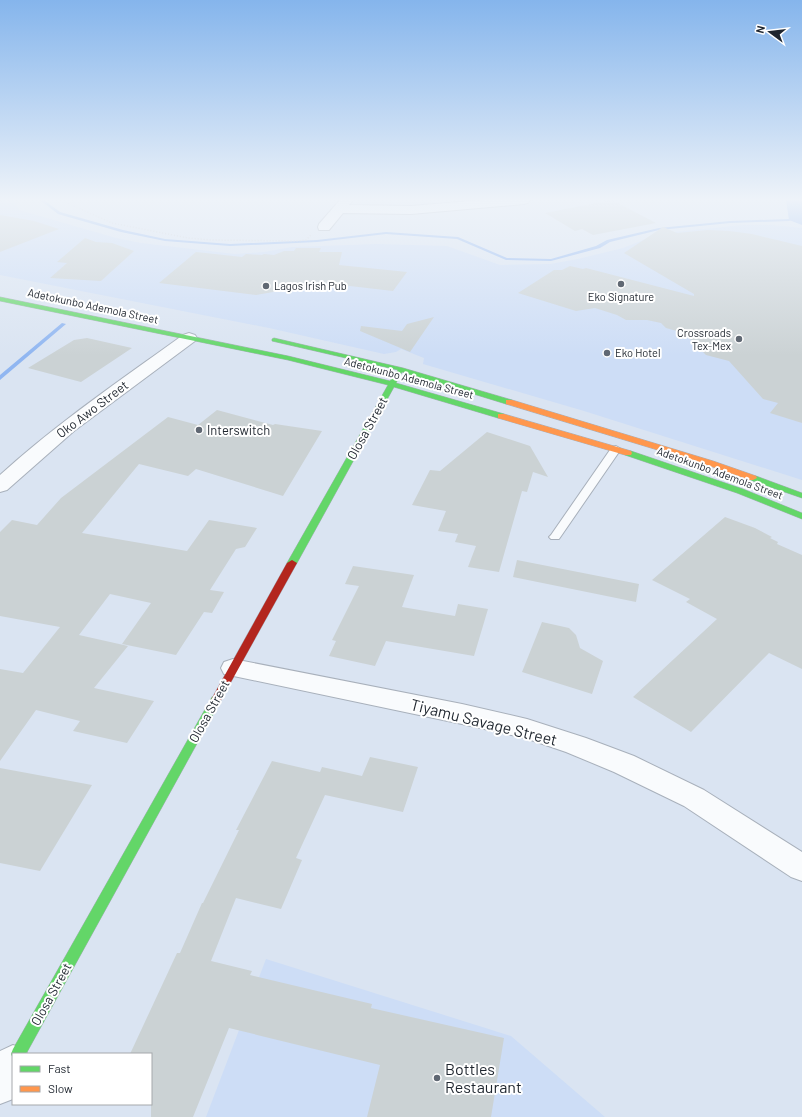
<svg xmlns="http://www.w3.org/2000/svg" width="802" height="1117" font-family="Barlow,sans-serif">
  <rect width="100%" height="100%" fill="#dae4f2"/>
  <path fill="#cdddf6" d="M0 200H15L19 210 116 238 141 243 235 254 264 252 292 247 377 244 447 246 500 265 550 264 578 259 623 248 656 235 674 232 743 225H772L802 228V480L584 411 423 364 424 358 401 349 396 352 384 354 269 328 0 275Z
    M266 959 511 1036 605 1117H206Z"/>
  <path fill="#90b6f1" d="M786 200H802V225L789 220Z"/>
  <g fill="none" stroke-linecap="round" stroke-linejoin="round">
    <path fill="#90b6f1" fill-rule="evenodd" d="M40 200H44L60 212 123 230 165 239 230 244 317 240 386 232 458 237 507 258 551 259 596 246 607 240 659 228 730 221 789 219 791 220 789 221 730 223 659 230 610 242 600 248 551 261 506 260 457 239 386 234 317 242 230 246 165 241 121 232 58 214Z
      M62 323 66 324 0 380V375Z"/>
  </g>
  <path fill="#cbd2d4" d="M612 200 656 223 593 235 582 229 575 231 545 213Z
    M0 215 34 221 59 229 0 252Z
    M663 227 677 233 708 230 729 231 752 234 802 246V423L770 413 778 403 763 399 729 361 706 355 684 333 666 328 661 323 647 320H626L617 315 595 308 576 311 518 293 554 270H562L570 266 583 269 586 268 694 296V294L624 253Z
    M85 238 96 242 112 243 134 251 101 281 50 278 67 263 57 262Z
    M296 248H321L319 252H342L339 265 407 272 393 291 324 283 256 295 159 283 196 252 242 257 246 254 262 255 264 254 274 255 284 251H294Z
    M434 317 410 352 360 331 361 326 402 331 407 324Z
    M87 338 132 348 81 382 28 368 74 340Z
    M217 410 273 425 275 424 322 431 283 496 196 469 188 476 139 464 82 533 187 551 209 520 257 528 245 547 236 549 210 590 224 592 212 613 204 612 176 655 122 644 151 603 110 594 79 635 128 646 94 688 154 701 127 743 73 731 80 721 36 710 0 761V669L23 673 60 627 0 616V532L12 520 37 525 61 498 168 417 198 425Z
    M487 432 530 446 548 477 533 472 527 492 522 491 499 572 468 567 476 546 455 542 458 534 438 531 446 511 412 505 430 470 440 471Z
    M725 517 755 528 772 537 770 538 778 542 777 544 802 555V669L769 653 691 732 633 697 717 619 686 602 690 599 652 580Z
    M517 560 639 584 636 602 513 577Z
    M353 566 414 575 402 607 455 616 458 604 488 609 474 656 386 641 375 666 329 656 336 641 332 640 359 586 345 584Z
    M542 622 569 628 576 635 580 648 603 661 592 694 522 672Z
    M370 757 418 767 403 812 325 795 296 858 302 860 281 909 236 898 211 961 252 971 250 975 372 1004 371 1008 504 1038 491 1117H367L380 1065 229 1028 193 1117H151V1054H130L177 953H180L202 903H203L239 830H236L272 761 320 772 322 767 362 776Z
    M0 768 92 785 40 871 0 863Z"/>
  <g fill="none" stroke-linecap="round" stroke-linejoin="round">
    <defs>
      <path id="lane" d="M616 446 621 449 559 539H551L549 537 551 535 612 447Z"/>
      <path id="street" d="M340 200H353L349 205 411 206 483 200H530L528 203 524 204 411 214 343 213 329 230H319L318 227 319 224Z
        M189 333 195 335 197 338 195 341 74 431 7 490 0 492V475C57 423 121 380 183 335Z
        M233 659 462 704 527 719 586 738 634 756 704 790 802 852V881L791 877 684 806 614 772 566 752 525 738 462 724 224 674 221 668 224 662Z
        M13 1045 26 1050 27 1054H13V1099L0 1104V1051Z"/>
      <path id="fast" d="M0 297 288 356 390 381 398 370 272 341V339L274 338 403 368 512 400 513 402 509 404H506L402 372 396 383 504 414 505 416 501 418H498L394 387 297 563 292 566 287 563 388 385 288 360 0 301Z
        M625 451H631L743 489 802 513V519L737 493 625 455 624 453Z
        M750 476H756L802 493V498L750 480 749 478Z
        M216 696 220 697 221 700 26 1054H13V1059L11 1054 13 1049 212 697Z"/>
      <path id="slow" d="M506 400H512L713 461 756 476 757 478 753 480H750L707 465 506 404Z
        M498 414H504L631 451 632 453 631 455H625L498 418Z"/>
      <path id="jam" d="M292 560 297 563 221 700 220 703H212L211 700 287 563Z"/>
    </defs>
    <use href="#lane" stroke="#a8b0bb" stroke-width="2"/>
    <use href="#street" stroke="#a8b0bb" stroke-width="2"/>
    <use href="#fast" stroke="#a8b0bb" stroke-width="1"/>
    <use href="#slow" stroke="#a8b0bb" stroke-width="1"/>
    <use href="#jam" stroke="#a8b0bb" stroke-width="1"/>
    <path stroke="#cfd2d7" stroke-width="1.5" stroke-dasharray="1 2" stroke-linecap="butt" d="M60 200 112 223 188 238 212 240 296 241 306 240 311 235"/>
    <use href="#lane" fill="#f9fbfd" fill-rule="evenodd"/>
    <use href="#street" fill="#f9fbfd" fill-rule="evenodd"/>
    <use href="#fast" fill="#63d668" fill-rule="evenodd"/>
    <use href="#slow" fill="#ff974d" fill-rule="evenodd"/>
    <use href="#jam" fill="#b3261e" fill-rule="evenodd"/>
  </g>
  <linearGradient id="sky" x2="0" y2="1"><stop stop-color="#85b5ec"/><stop offset="0.56" stop-color="#eef3f9"/><stop offset="1" stop-color="#eef3f9" stop-opacity="0"/></linearGradient>
  <rect width="802" height="356" fill="url(#sky)"/>
  <g fill="#606873" stroke="#fff" stroke-width="1.5">
    <circle cx="621" cy="284" r="4"/>
    <circle cx="266" cy="286" r="4"/>
    <circle cx="739" cy="339" r="4"/>
    <circle cx="607" cy="353" r="4"/>
    <circle cx="199" cy="430" r="4"/>
    <circle cx="437" cy="1078" r="4"/>
  </g>
  <g text-anchor="middle" stroke-width="4" stroke-linejoin="round" paint-order="stroke">
    <g font-size="11" fill="#1e252e" stroke="#fff" text-anchor="start">
      <text x="274" y="290">Lagos Irish Pub</text>
      <text x="621" y="301" text-anchor="middle">Eko Signature</text>
      <text x="731" y="337" text-anchor="end">Crossroads<tspan x="731" dy="13">Tex-Mex</tspan></text>
      <text x="615" y="357">Eko Hotel</text>
    </g>
    <g font-size="11" fill="#1e252e" stroke="#fff">
      <text transform="translate(93 306) rotate(12)" y="4">Adetokunbo Ademola Street</text>
      <text transform="translate(409 378) rotate(15)" y="4">Adetokunbo Ademola Street</text>
      <text transform="translate(720 473) rotate(20)" y="4">Adetokunbo Ademola Street</text>
    </g>
    <g font-size="13" fill="#1e252e" stroke="#fff">
      <text transform="translate(92 409) rotate(-37)" y="5">Oko Awo Street</text>
      <text transform="translate(367 428) rotate(-61)" y="5">Olosa Street</text>
      <text transform="translate(209 711) rotate(-61)" y="5">Olosa Street</text>
      <text transform="translate(51 994) rotate(-61)" y="5">Olosa Street</text>
    </g>
    <g font-size="13" fill="#1e252e" stroke="#fff" text-anchor="start">
      <text x="207" y="435">Interswitch</text>
    </g>
    <g font-size="16" fill="#1e252e" stroke="#fff">
      <text transform="translate(484 722) rotate(14)" y="6">Tiyamu Savage Street</text>
    </g>
    <g font-size="16" fill="#1e252e" stroke="#fff" text-anchor="start">
      <text x="445" y="1075">Bottles<tspan x="445" dy="18">Restaurant</tspan></text>
    </g>
  </g>
  <rect x="12" y="1053" width="140" height="52" fill="#ffffff" stroke="#a5a8ab"/>
  <rect x="20" y="1066" width="20" height="6" fill="#63d668" stroke="#a5a8ab"/>
  <text x="48" y="1073" font-size="12" fill="#1e252e">Fast</text>
  <rect x="20" y="1086" width="20" height="6" fill="#ff974d" stroke="#a5a8ab"/>
  <text x="48" y="1093" font-size="12" fill="#1e252e">Slow</text>
  <g transform="translate(770 32) rotate(285)" stroke="#ffffff" stroke-width="3" paint-order="stroke">
  <path d="M0-3L7 15L0 10L-7 15Z" fill="#1e252e"/>
  <text y="-6" font-size="11" font-weight="bold" text-anchor="middle" fill="#1e252e">N</text>
  </g>
</svg>
